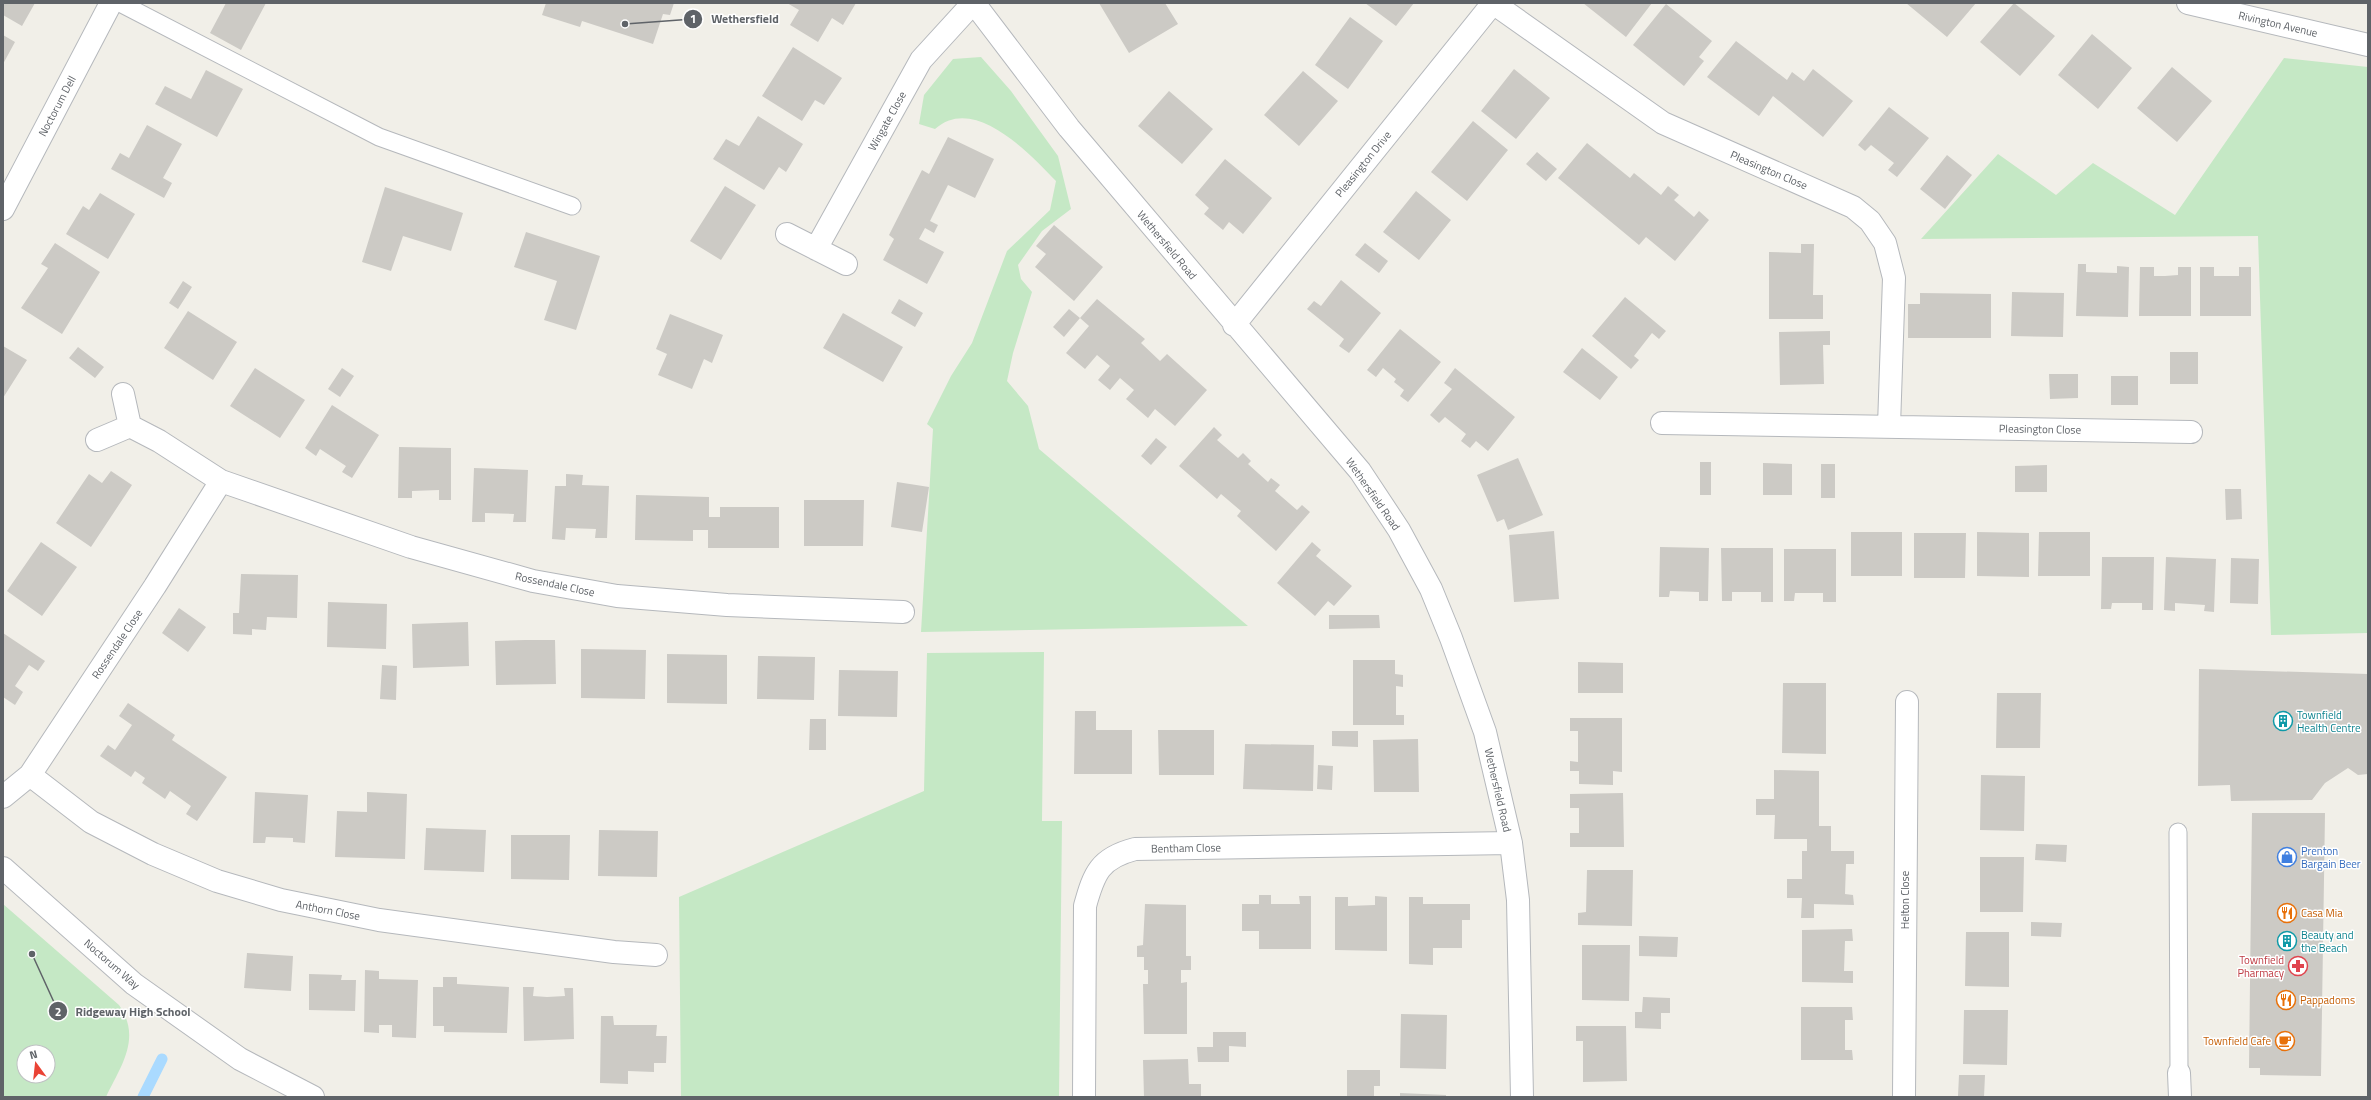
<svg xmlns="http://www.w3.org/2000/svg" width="2371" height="1100" font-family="'Titillium Web',sans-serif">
  <rect width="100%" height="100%" fill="#f1efe8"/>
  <path fill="#c5e8c5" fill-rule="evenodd" d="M981 57 1011 91 1058 156 1071 209 1042 231 1018 265 1021 279 1032 292 1013 353 1007 381 1028 406 1039 449 1248 626 921 632 933 429 927 424 951 376 972 343 1007 251 1050 210 1056 181C1029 153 974 94 935 129L919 124 924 95 953 59Z
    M2284 58 2368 67V633L2271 635 2258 236 1921 239 1998 154 2056 195 2093 163 2175 215Z
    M1044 652 1042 821H1062L1059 1097H681L679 897 924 791 927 653Z
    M3 904 119 1005C142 1038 121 1066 106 1097H3ZM24 1052H48V1076H24Z"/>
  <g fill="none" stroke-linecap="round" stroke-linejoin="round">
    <path stroke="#aadaff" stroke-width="11" d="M143 1097 162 1059"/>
  </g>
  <path fill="#cccac5" d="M3 3H35L22 26 3 15Z
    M226 3H266L241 50 210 33Z
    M546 3H674L670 15 663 14 653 44 582 21 580 27 542 15Z
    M787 3H856L843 25 832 18 818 42 790 25 799 10Z
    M1099 3H1165L1178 24 1129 53Z
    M1365 3H1414L1396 26Z
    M1583 3H1652L1626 37Z
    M1906 3H1976L1947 37Z
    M2014 3 2055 36 2020 76 1980 42Z
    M1666 4 1712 41 1699 57 1704 61 1684 86 1633 45Z
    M1350 17 1383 41 1348 89 1315 65Z
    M2092 34 2132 68 2098 109 2058 75Z
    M3 35 15 42 3 64Z
    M1736 41 1787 80 1792 72 1804 81 1813 69 1853 101 1823 137 1773 96 1759 116 1707 77Z
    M793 47 842 78 824 105 815 100 802 121 762 96Z
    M2172 67 2212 101 2177 142 2137 108Z
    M1514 69 1550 98 1516 139 1481 111Z
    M206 70 243 89 217 137 155 104 165 86 191 99Z
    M1303 71 1338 101 1299 146 1264 115Z
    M1169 91 1213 129 1182 164 1138 126Z
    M1889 107 1929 138 1897 177 1888 170 1894 163 1871 145 1865 151 1858 145Z
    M758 116 803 144 786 172 779 167 764 190 713 159 726 139 739 146Z
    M1473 121 1508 150 1467 201 1431 172Z
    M147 125 182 144 163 178 172 183 164 198 111 169 120 153 129 158Z
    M948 137 994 159 975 198 948 185 930 221 938 225 934 233 925 228 919 239 944 252 927 284 883 260 894 239 889 235 922 170 929 174Z
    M1587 143 1630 178 1634 173 1661 195 1668 186 1679 195 1674 200 1694 217 1699 211 1709 220 1675 261 1646 237 1639 245 1558 178Z
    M1537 152 1557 169 1546 181 1526 164Z
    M1947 155 1972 175 1945 209 1920 189Z
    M1225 159 1272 198 1243 234 1229 222 1223 230 1204 214 1209 208 1195 195Z
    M725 186 756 205 721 260 690 241Z
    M385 187 463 213 451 251 403 236 391 271 362 262Z
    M1416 191 1451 220 1419 260 1383 232Z
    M100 193 135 214 108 259 66 234 83 206 89 210Z
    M1054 225 1103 267 1074 301 1035 267 1046 254 1036 246Z
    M526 232 600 256 576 330 544 320 557 281 514 267Z
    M55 243 100 272 62 334 21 308 48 268 41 264Z
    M1365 243 1388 261 1379 273 1355 255Z
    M1801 244H1814L1813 295H1823V319H1769V252L1801 253Z
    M2078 264H2086V272L2117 273V266L2129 267 2128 317 2076 316Z
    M2140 267H2154V276H2165L2178 275V267H2191V316H2139Z
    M2200 267H2214V276H2239V267H2251V316H2200Z
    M1341 280 1381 313 1349 353 1339 346 1344 339 1307 309 1314 301 1321 306Z
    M183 281 192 287 178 309 169 303Z
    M2012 292 2064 293 2063 337 2011 336Z
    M1920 293 1991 294V338H1908V304H1920Z
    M1625 297 1666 331 1659 339 1652 333 1634 356 1639 360 1631 369 1592 336Z
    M899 299 923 313 915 327 891 313Z
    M1097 299 1145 339 1141 343 1160 361 1167 354 1207 390 1175 426 1155 409 1148 418 1126 399 1134 390 1120 378 1110 390 1098 380 1110 366 1097 355 1085 369 1066 353 1089 326 1080 318Z
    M1069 309 1080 318 1064 337 1053 327Z
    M188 311 237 342 213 380 164 348Z
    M843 313 903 347 883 382 823 348Z
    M670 314 723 335 712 363 704 359 692 389 658 375 667 354 656 349Z
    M1400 329 1441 362 1408 402 1400 396 1404 390 1394 382 1396 379 1383 368 1376 377 1367 370Z
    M1830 331V345H1823L1824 384 1780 385 1779 332Z
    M3 346 27 360 3 398Z
    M78 347 104 367 95 378 69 358Z
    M1582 348 1618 377 1600 400 1563 372Z
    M2170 352H2198V384H2170Z
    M255 368 305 400 280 438 230 406Z
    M342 368 354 376 340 397 328 389Z
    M1455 368 1515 417 1488 451 1476 441 1470 448 1461 441 1466 434 1445 417 1439 423 1430 415 1452 389 1444 383Z
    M2049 374H2078V398L2050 399Z
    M2111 376H2138V405H2111Z
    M332 405 379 435 352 478 342 472 346 466 320 449 316 456 305 448Z
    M1214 427 1222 435 1217 440 1238 458 1243 453 1251 461 1248 464 1268 482 1271 478 1280 485 1275 491 1297 510 1302 505 1310 512 1276 551 1237 516 1241 511 1221 494 1217 499 1179 466Z
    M1156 438 1167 447 1151 465 1141 456Z
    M399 447 451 448V500H439V490L412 491V498H398Z
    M1518 458 1543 515 1508 530 1504 519 1497 522 1477 475Z
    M1700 462H1711V495H1700Z
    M1763 463 1792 464V495H1763Z
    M1821 464H1835V498H1821Z
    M2047 465V492H2015V466Z
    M474 468 528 470 526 522H513L514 514 485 513V522H472Z
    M111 471 132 485 91 547 56 523 89 474 102 483Z
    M566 474 583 475 582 485 609 486 607 538H595L596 529 566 528 565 540 552 539 555 486H566Z
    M897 482 929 487 922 532 891 527Z
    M2225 489H2241L2242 519 2226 520Z
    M636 495 709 497V517H720V507H779V548H708V530H693V541L635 540Z
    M804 500H864L863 546H804Z
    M1554 531 1559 599 1514 602 1509 535Z
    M1851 532H1902V576H1851Z
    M1977 532 2029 533V577L1977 576Z
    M2039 532H2090V576H2038Z
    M1914 533H1966L1965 578H1914Z
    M41 542 77 567 42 616 7 591Z
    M1312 542 1321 550 1316 556 1352 586 1334 606 1328 601 1315 616 1277 583Z
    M1660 547 1709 548 1708 601H1699V592L1670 591 1669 597H1659Z
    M1721 548H1773V602H1761V592H1732V601H1722Z
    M1784 549H1836V602H1823V593H1795L1794 601H1784Z
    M2102 557H2154L2153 610H2142V603H2112L2111 609H2101Z
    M2166 557 2216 559 2214 612 2204 611 2205 605 2175 603V611L2164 610Z
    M2231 558 2259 559 2258 604 2230 603Z
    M241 574 298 575 297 618 267 617 266 630 252 629V635L233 634V613H239Z
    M328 602 387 604 386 649 327 647Z
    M179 608 206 627 188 652 162 633Z
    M1329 615H1379L1380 628 1329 629Z
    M468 622 469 666 413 668 412 624Z
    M3 633 45 661 38 671 29 665 15 686 23 692 15 705 3 697Z
    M525 640H555L556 684 496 685 495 641Z
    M581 649 646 650 645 699 581 698Z
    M667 654 727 655V704L667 703Z
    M758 656 815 657 814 700 757 699Z
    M1353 660H1395V674L1403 675V687L1396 686V715H1404V725H1353Z
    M1578 662 1623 663V693H1578Z
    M382 665 397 666 396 700 380 699Z
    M2199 669 2368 674V774L2358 775 2348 768 2325 783 2312 800 2231 801 2230 785 2198 786Z
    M839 670 898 671 897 717 838 716Z
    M1783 683H1826V754L1782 753Z
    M1997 693H2041L2040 748H1996Z
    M128 703 175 735 172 740 227 777 197 821 186 814 191 806 170 791 165 799 142 783 145 778 135 771 131 777 100 756 108 745 115 750 132 725 119 716Z
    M1075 711H1096V730H1132V774H1074Z
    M1570 718H1622V772L1613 771V785L1579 784V771H1570V761L1578 762V731H1570Z
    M810 719H826V750H809Z
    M1158 730H1214V775H1159Z
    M1332 731H1358V747L1332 746Z
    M1418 739 1419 792H1374L1373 740Z
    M1245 744 1314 745 1313 791 1243 789Z
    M1318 765 1333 766 1332 790 1317 789Z
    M1774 770 1819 771V826H1831V851H1854V864H1846L1845 894 1853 895 1854 905 1814 904V918H1801L1802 898H1787V879H1802V851H1807V839H1774L1775 815H1756V799H1774Z
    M1981 775 2025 776 2024 831 1980 830Z
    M255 792 308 795 305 843 293 842V838L266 837 265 843H253Z
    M367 792 407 794 405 859 335 857 337 811 367 812Z
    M1623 793 1624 847H1570V833H1579V808H1570V794Z
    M2252 813H2325L2321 1076 2260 1075V1068H2249Z
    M426 828 486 830 484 872 424 870Z
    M599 830 658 831 657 877 598 876Z
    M511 835H570L569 880 511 879Z
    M2036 844 2067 845 2066 862 2035 860Z
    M1980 857H2024L2023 912H1980Z
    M1587 870H1633L1632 926 1578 925V913L1586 912Z
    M1259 895H1271V904H1300L1299 896H1311V949H1259V931H1242V904H1259Z
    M1375 896 1387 897V951L1335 950V897H1348V906L1375 905Z
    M1409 897H1423V904H1470V920H1462V948H1433V965L1409 964Z
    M1145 904 1186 905V956H1191V970H1181V983L1187 982V1034H1144L1143 984H1148V970H1144V957H1137V946L1143 945Z
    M2031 922 2062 923 2061 937 2031 936Z
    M1852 929 1853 941H1845L1844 971H1853V983L1802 982V930Z
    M1966 932H2009V987L1965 986Z
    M1639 936 1678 937 1677 957 1639 956Z
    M1582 945H1630L1629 1001 1582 1000Z
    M247 953 293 956 291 991 244 988Z
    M365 970 379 971V979L418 980 416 1038 392 1037V1025H379V1033L364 1032Z
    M309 974 342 975 341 980H356L355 1011 309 1010Z
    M443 977H457V984L509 987 507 1033 444 1032V1026H433V987H443Z
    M523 987H534L533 996 547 997 565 996 564 988H573L574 1039 524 1041Z
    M1643 997 1670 998V1013H1661V1029L1635 1028V1012H1642Z
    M1801 1007H1852L1853 1020H1845V1050H1852L1853 1060H1801Z
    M1964 1010H2008L2007 1065 1963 1064Z
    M1401 1014 1447 1015 1446 1069 1400 1068Z
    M601 1016H613L614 1025H657L656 1036H667L666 1063H654V1072L628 1071V1084L600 1083Z
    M1576 1026H1626L1627 1081 1583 1082V1041H1576Z
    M1213 1032H1246V1047L1229 1046V1062H1198L1197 1047H1213Z
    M1188 1059 1189 1084H1201V1097H1144L1143 1060Z
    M1347 1070H1380V1086H1374V1097H1347Z
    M1959 1075H1985L1984 1097 1958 1096Z
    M1400 1093 1446 1095V1097H1400Z"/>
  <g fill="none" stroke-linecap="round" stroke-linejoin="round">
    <defs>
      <path id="service" d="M120 3 379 137 572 206
        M2178 832 2179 1073"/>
      <path id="minor" d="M974 3 1069 128 1360 471 1399 530 1431 589 1451 638 1485 732 1511 843 1518 900 1522 1097
        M1493 3 1663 123 1853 207 1870 221 1885 243 1894 278 1889 426
        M2188 3 2368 45
        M3 209 111 3
        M787 234 846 264
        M816 249 921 60 973 3
        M1234 325 1493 3
        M123 394 130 426
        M1662 423 2191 432
        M97 440 130 426 159 441 221 481 411 547 533 581 617 596 727 605 903 612
        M30 775 91 822 153 854 217 881 281 900 379 920 614 952 656 955
        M3 797 30 775 155 586 221 481
        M2179 1073 2180 1097
        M1084 1097 1085 906C1094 873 1100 858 1135 849L1511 843
        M1904 1097 1907 702"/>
      <path id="tertiary" d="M3 868 134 984 240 1059 313 1097"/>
    </defs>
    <use href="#service" stroke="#b5b8bc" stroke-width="19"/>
    <use href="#minor" stroke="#b5b8bc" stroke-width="24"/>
    <use href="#tertiary" stroke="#b5b8bc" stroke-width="24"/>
    <use href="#service" stroke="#fff" stroke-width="17"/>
    <use href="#minor" stroke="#fff" stroke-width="22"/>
    <use href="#tertiary" stroke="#fff" stroke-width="22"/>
  </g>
  <defs>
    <symbol id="building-ring" viewBox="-11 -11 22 22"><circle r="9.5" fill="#fff" stroke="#0f9aa8" stroke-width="1.5"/><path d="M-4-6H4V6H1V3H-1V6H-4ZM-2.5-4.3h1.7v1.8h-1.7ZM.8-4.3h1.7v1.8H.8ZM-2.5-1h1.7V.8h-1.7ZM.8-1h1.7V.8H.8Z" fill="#0f9aa8"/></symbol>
    <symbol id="shop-ring" viewBox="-11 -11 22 22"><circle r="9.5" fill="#fff" stroke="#3f7fe0" stroke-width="1.5"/><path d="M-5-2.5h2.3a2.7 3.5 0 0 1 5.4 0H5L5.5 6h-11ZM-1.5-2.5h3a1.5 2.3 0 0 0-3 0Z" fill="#3f7fe0"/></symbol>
    <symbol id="restaurant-ring" viewBox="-11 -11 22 22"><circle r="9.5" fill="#fff" stroke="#e8710a" stroke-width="1.5"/><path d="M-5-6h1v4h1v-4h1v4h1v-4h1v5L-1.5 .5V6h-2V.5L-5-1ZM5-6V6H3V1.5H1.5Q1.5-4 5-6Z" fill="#e8710a"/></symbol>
    <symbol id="pharmacy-ring" viewBox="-11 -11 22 22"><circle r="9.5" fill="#fff" stroke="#e0444e" stroke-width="1.5"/><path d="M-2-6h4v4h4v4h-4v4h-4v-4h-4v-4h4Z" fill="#e0444e"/></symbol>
    <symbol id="cafe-ring" viewBox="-11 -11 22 22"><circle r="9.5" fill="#fff" stroke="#e8710a" stroke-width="1.5"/><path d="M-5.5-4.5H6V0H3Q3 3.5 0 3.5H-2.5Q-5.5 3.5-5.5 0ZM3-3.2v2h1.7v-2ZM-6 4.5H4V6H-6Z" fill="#e8710a"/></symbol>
  </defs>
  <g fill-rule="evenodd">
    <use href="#building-ring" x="2272" y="710" width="22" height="22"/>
    <use href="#shop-ring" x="2276" y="846" width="22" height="22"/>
    <use href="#restaurant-ring" x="2276" y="902" width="22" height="22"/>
    <use href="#building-ring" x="2276" y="930" width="22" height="22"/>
    <use href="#pharmacy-ring" x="2287" y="955" width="22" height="22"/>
    <use href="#restaurant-ring" x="2275" y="989" width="22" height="22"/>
    <use href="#cafe-ring" x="2274" y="1030" width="22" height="22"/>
  </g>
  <g text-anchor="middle" stroke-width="3" stroke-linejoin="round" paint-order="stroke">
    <g font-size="11" fill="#5f6368" stroke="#fff">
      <text transform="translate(2278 24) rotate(13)" y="4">Rivington Avenue</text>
      <text transform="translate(57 106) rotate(-62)" y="4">Noctorum Dell</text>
      <text transform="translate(887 121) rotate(-61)" y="4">Wingate Close</text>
      <text transform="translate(1363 164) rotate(-51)" y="4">Pleasington Drive</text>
      <text transform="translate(1769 170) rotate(23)" y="4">Pleasington Close</text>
      <text transform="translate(1167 245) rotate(50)" y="4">Wethersfield Road</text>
      <text transform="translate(2040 429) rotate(1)" y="4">Pleasington Close</text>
      <text transform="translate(1373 494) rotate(55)" y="4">Wethersfield Road</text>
      <text transform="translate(555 584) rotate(12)" y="4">Rossendale Close</text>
      <text transform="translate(117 644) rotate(-56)" y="4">Rossendale Close</text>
      <text transform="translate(1498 790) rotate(77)" y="4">Wethersfield Road</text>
      <text transform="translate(1186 848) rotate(-1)" y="4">Bentham Close</text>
      <text transform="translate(1905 900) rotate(-90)" y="4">Helton Close</text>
      <text transform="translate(328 910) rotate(11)" y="4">Anthorn Close</text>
      <text transform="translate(112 964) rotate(41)" y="4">Noctorum Way</text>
    </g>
    <g font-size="11" fill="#0d838f" stroke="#fff" text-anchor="start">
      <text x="2297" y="719">Townfield<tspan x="2297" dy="13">Health Centre</tspan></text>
      <text x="2301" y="939">Beauty and<tspan x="2301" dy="13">the Beach</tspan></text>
    </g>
    <g font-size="11" fill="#366cbe" stroke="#fff" text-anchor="start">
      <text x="2301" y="855">Prenton<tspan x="2301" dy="13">Bargain Beer</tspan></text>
    </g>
    <g font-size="11" fill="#c56008" stroke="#fff" text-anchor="start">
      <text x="2301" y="917">Casa Mia</text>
      <text x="2300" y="1004">Pappadoms</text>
      <text x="2271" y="1045" text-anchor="end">Townfield Cafe</text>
    </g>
    <g font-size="11" fill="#be3a42" stroke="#fff" text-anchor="end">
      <text x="2284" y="964">Townfield<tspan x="2284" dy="13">Pharmacy</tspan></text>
    </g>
  </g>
  <path fill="none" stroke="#5f6368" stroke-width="1.5" d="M625 24L693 19M32 954L58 1011"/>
  <g fill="#5f6368" stroke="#fff" stroke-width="1.5">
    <circle cx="625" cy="24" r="4"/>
    <circle cx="32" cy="954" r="4"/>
    <circle cx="693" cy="19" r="10"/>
    <circle cx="58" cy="1011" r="10"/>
  </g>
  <g font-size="12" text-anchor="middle" font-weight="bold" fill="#fff">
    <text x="693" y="23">1</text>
    <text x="58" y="1016">2</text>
  </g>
  <g font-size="12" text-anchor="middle" font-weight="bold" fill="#5f6368" stroke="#fff" stroke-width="3" stroke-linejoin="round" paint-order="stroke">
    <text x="745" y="23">Wethersfield</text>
    <text x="133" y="1016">Ridgeway High School</text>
  </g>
  <rect width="2371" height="1100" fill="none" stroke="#5f6368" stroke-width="8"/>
  <g transform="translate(36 1064) rotate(345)"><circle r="19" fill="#ffffff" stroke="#bfc1c3"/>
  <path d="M0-3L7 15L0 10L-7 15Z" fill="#ea4335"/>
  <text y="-6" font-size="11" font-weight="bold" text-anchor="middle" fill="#5f6368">N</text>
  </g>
</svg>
